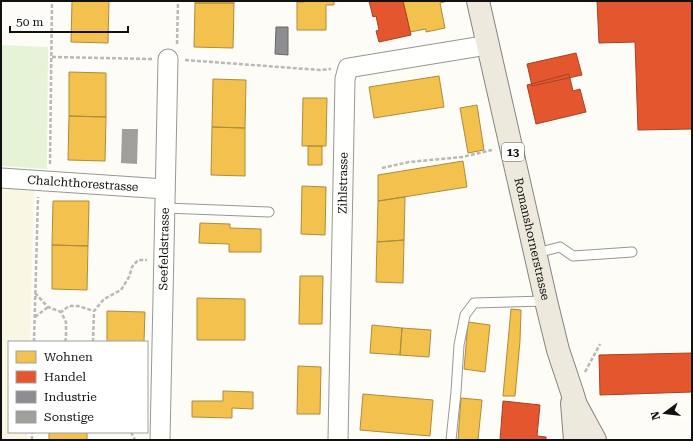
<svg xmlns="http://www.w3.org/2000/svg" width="693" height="441" font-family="'Roboto Serif',serif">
  <rect width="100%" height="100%" fill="#fdfcf7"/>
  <path fill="#f9f7e4" d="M1 187 34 189 30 342H9V432H28L27 440H1Z"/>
  <path fill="#e7f3d7" d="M1 45 48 47 47 169 1 166Z"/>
  <path fill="#f2c14e" stroke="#ae8c3c" d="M72 1H109L108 43 71 42Z
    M195 1H234V3H195Z
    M304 1H334V5H326V30H297V2H304Z
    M403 1H448L440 3 445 28 426 32V29L410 32Z
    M195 3H234L233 48 194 47Z
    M69 72 106 73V117L69 116Z
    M439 76 444 107 374 118 369 87Z
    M213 79 246 80 245 128 212 127Z
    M303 98H327L326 146H302Z
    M477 105 484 150 468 153 460 108Z
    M69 116 106 117 105 161 68 160Z
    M212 127 245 128V176L211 175Z
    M308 146H322V165H308Z
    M463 161 467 187 378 201V175Z
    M302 186 326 187 325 235 301 234Z
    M405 197 404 240 377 242 378 201Z
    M53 201H89L88 246 52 245Z
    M200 223 230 224V228L261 229V252H229V244L199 243Z
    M404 240 403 283 376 282 377 242Z
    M52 245 88 246 87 290 52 289Z
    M300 276H323L322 324H299Z
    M197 298 245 299V340H197Z
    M511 309 521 310 520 341 515 396H503Z
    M107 311 145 312 144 342H107Z
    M468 322 490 325 485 372 464 369Z
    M372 325 402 328 400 355 370 353Z
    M402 328 431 330 429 357 400 355Z
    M298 366 321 367 320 414H297Z
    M223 391 253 392V409L232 408V418L192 417V401H223Z
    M363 394 433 400 430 436 360 430Z
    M461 398 482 400 478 440H458Z
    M49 432H87V440H49Z"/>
  <path fill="#e4572e" stroke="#a54225" d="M369 1H403L411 35 379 42 376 31 379 30 376 16 373 17Z
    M597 1H692V129L638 130 635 42 599 43Z
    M576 53 582 75 532 86 527 64Z
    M569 74 573 91 580 89 586 112 536 124 527 85Z
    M692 353V392L600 395 599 355Z
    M503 401 540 405 537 436 546 437V440H500Z"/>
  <path fill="#8d8d92" stroke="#68686b" d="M276 27H288V55L275 54Z"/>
  <path fill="#a19f9c" d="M122 129H138L137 164 121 163Z"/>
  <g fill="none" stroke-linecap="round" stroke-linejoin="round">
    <defs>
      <path id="service" d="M165 208 269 212
        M536 253 560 247 573 256 632 252
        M451 440 456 392 459 345 465 315 474 303 546 301"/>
      <g id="minor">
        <path id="s1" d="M1 178 165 189"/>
        <path id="s2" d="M160 440 168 59"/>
        <path id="s3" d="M338 440 345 79 348 68 488 45"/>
      </g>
      <g id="primary">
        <path id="s4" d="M478 1 546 301 558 350 572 392 576 405 595 440"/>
        <path d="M572 403 575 440"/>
      </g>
    </defs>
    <use href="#service" stroke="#979795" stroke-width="11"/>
    <use href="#minor" stroke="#979795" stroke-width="21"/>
    <use href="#primary" stroke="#858482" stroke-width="24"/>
    <path stroke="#b9b9b8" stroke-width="2.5" stroke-dasharray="4 2" stroke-linecap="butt" d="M177 44 178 1
      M52 57 152 59
      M185 60 320 70 331 69
      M50 164 52 1
      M382 168 409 162 462 157 492 150
      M35 293 48 307 61 312
      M35 317 48 307
      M34 342 38 197
      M65 342 66 338V322L61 312 69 306H78L94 311
      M93 342 94 311 104 299 121 290 129 277 132 267 138 260H147
      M585 372 600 344
      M131 432 135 440
      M32 440V432"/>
    <use href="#service" stroke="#fffffe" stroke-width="9"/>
    <use href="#minor" stroke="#fffffe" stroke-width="19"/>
    <use href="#primary" stroke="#ede9dc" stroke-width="22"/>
  </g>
  <g text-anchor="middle" stroke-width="4" stroke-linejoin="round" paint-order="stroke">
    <rect fill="#fff" stroke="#585858" stroke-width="1" x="502" y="143" width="22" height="18" rx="3"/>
    <g font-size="11" font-weight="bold" fill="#111">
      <text x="513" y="156">13</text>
    </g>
    <g font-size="12" fill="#111" stroke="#fff">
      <text dy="4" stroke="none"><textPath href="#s3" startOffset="257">Zihlstrasse</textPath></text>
      <text dy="4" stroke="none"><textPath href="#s1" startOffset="82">Chalchthorestrasse</textPath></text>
      <text dy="4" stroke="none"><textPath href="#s4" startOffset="244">Romanshornerstrasse</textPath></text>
      <text dy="4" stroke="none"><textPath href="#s2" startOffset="191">Seefeldstrasse</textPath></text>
    </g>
  </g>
  <rect width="693" height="441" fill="none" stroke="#111111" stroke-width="4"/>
  <rect x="8" y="341" width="140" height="92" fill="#ffffff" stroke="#a0a0a0"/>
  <rect x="16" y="351" width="20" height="12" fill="#f2c14e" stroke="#a0a0a0"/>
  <text x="44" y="361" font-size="12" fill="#111111">Wohnen</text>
  <rect x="16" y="371" width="20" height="12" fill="#e4572e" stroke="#a0a0a0"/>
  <text x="44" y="381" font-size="12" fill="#111111">Handel</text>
  <rect x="16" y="391" width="20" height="12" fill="#8d8d92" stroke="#a0a0a0"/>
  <text x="44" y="401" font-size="12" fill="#111111">Industrie</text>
  <rect x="16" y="411" width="20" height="12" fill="#a19f9c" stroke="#a0a0a0"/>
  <text x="44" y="421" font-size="12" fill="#111111">Sonstige</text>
  <g transform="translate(665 413) rotate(255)" stroke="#ffffff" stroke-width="3" paint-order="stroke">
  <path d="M0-3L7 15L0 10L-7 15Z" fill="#111111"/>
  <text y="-6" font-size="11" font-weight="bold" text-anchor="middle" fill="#111111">N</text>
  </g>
  <path d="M10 26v6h118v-6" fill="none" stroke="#111111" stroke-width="2"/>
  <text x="16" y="26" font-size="12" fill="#111111" stroke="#ffffff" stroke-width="3" paint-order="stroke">50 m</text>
</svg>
